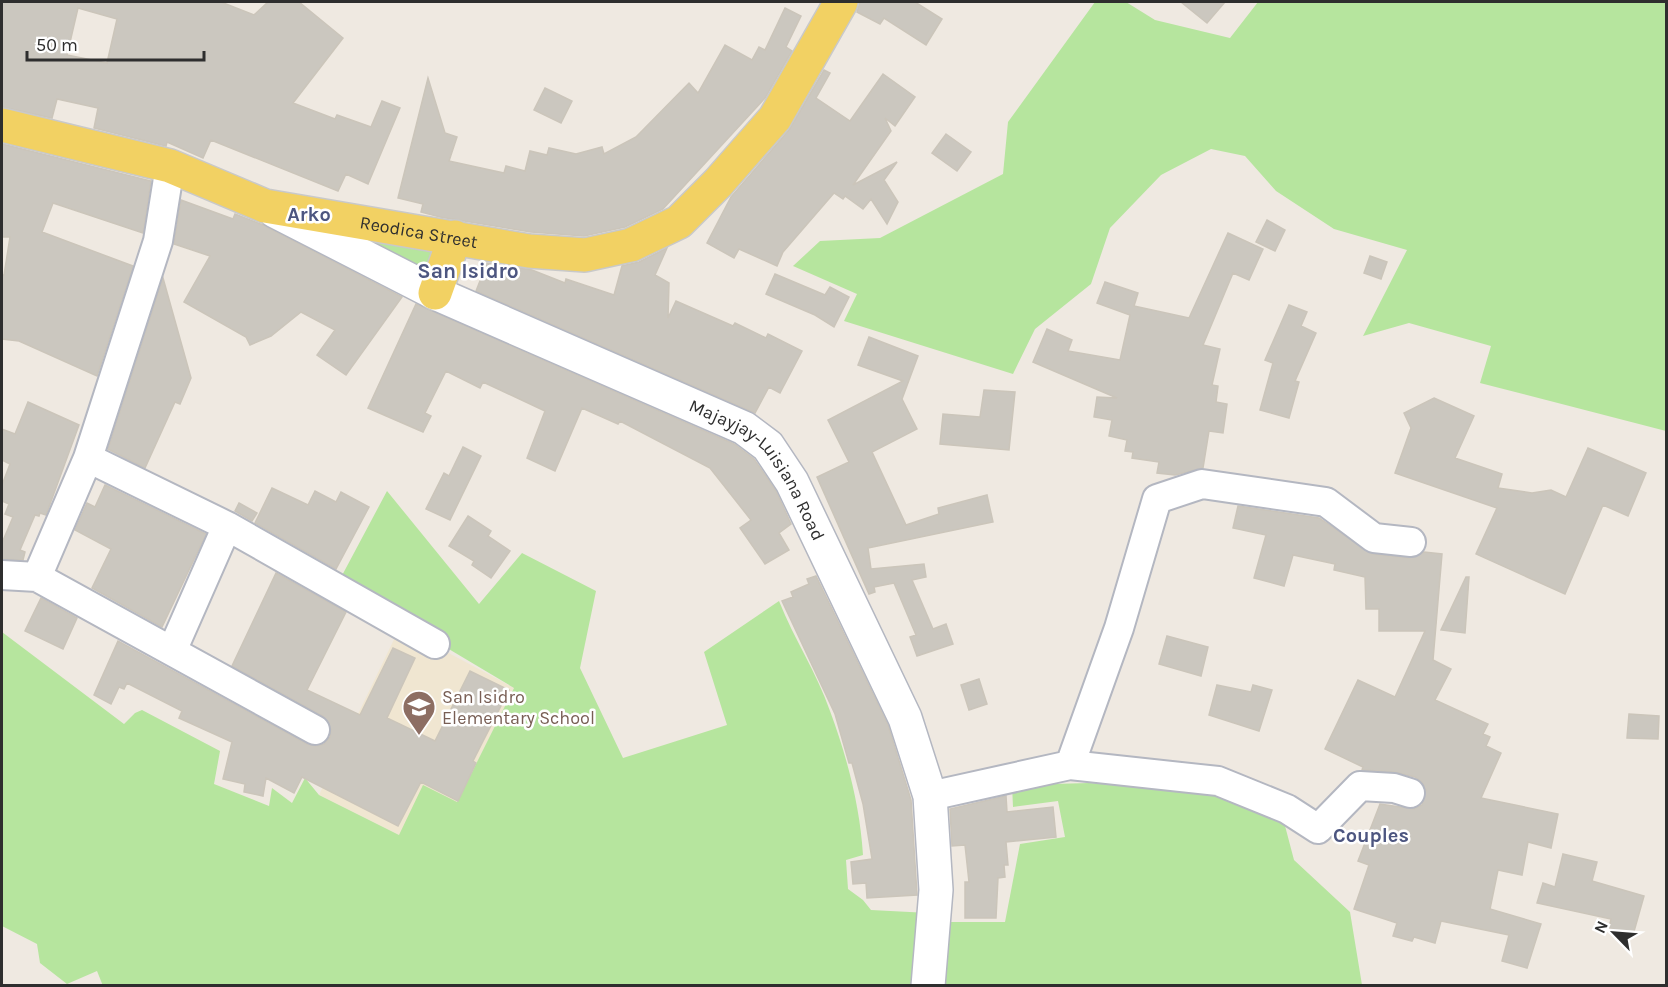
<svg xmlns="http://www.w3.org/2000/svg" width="1668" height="987" font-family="Karla,sans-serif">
  <rect width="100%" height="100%" fill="#efe9e1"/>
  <path fill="#f0e6d1" d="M400 627 514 688 457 802 399 835 319 795Z"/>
  <path fill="#b6e59e" d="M1095 2H1126L1155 20 1230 38 1258 2H1666V431L1480 383 1491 346 1409 323 1363 336 1407 250 1334 229 1276 191 1245 156 1211 149 1161 175 1110 228 1091 284 1035 329 1013 374 844 321 857 294 793 266 820 241 880 238 1003 174 1008 122Z
    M322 221 435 242 426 269Z
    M387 491 479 604 522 553 596 591 580 668 623 758 727 725 704 652 779 601C794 639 817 673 830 711 847 757 860 806 863 855L846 860 848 889 863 900 871 910 929 913 924 985 103 986 97 971 67 984 40 963 37 944 2 926V632L124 724 135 713 142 710 220 751 214 784 269 806 272 788 292 803 305 778 319 795 399 835 423 785 457 802 514 688 338 583Z
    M1089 783 1210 790 1284 822 1294 860 1350 912 1362 985 940 986 947 922H1005L1020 844 1065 837 1058 801 1013 807 1012 785Z"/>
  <path fill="#cbc7bf" stroke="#cbc5ba" stroke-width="1.5" fill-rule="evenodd" d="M2 2H221L254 15 268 2H299L343 38 293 103 335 119 337 115 371 127 382 101 400 108 368 184 346 174 338 191 211 140 203 158 167 142 166 146 94 128 98 108 57 99 52 118 2 107ZM78 8 117 19 107 63 67 55Z
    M860 2H915L942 19 926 45 884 18 880 24 857 12Z
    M1181 2H1225L1207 23Z
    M785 8 801 16 786 47 792 51 765 98 663 209 625 227 584 236 531 232 440 217 421 212 423 204 398 198 428 78 445 133 457 137 449 161 504 173 506 166 525 171 530 151 547 155 549 148 576 154 602 147 604 154 636 137 689 83 698 93 725 45 752 60 759 47 765 50Z
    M824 70 830 73 816 98 850 121 883 74 915 97 895 126 885 118 891 131 853 185 897 162 884 180 898 202 887 224 871 199 863 209 845 196 843 199 834 193 783 252 777 266 739 249 734 258 707 243 731 197 789 130Z
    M545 88 572 101 561 123 534 110Z
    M946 134 971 152 957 171 932 153Z
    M2 144 151 181 143 233 53 203 42 232 133 266 97 376 19 341 2 339V275H4L10 237H2Z
    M181 200 233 219 235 214 263 225 402 297 346 375 317 355 335 330 301 312 271 336 250 345 246 337 184 302 210 256 174 244Z
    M1267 220 1285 230 1275 251 1256 242Z
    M1228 233 1263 249 1249 280 1233 273 1203 345 1220 349 1212 385 1218 386 1216 402 1227 404 1223 433 1209 431 1203 468 1175 475 1157 473 1159 462 1132 458 1133 452 1125 451 1127 440 1109 436 1112 420 1094 417 1097 397 1117 398 1033 362 1047 329 1072 340 1068 351 1120 360 1130 315 1097 303 1105 282 1138 293 1134 306 1189 318Z
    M667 248 655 275 669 283 668 318 676 301 733 326 735 323 766 338 768 334 802 351 780 393 769 387 755 413 476 291 487 263 532 270 565 283 566 279 614 295 622 266 639 262Z
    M1370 256 1387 262 1381 279 1364 273Z
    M775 274 825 295 830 287 849 297 834 327 815 315 766 294Z
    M163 278 191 378 180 404 175 402 145 468 108 449Z
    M416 304 734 444 754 459 776 491 791 524 779 533 789 550 765 564 740 528 751 520 710 468 620 421 618 424 582 408 555 471 527 458 545 411 483 382 480 388 446 371 425 413 431 416 423 432 368 408Z
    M1289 305 1307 312 1301 326 1316 333 1295 381 1299 382 1289 418 1260 410 1273 363 1265 360Z
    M869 337 918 356 902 399 917 429 872 452 906 525 939 514 938 508 987 495 993 522 868 548 871 569 924 564 926 577 912 580 933 629 946 624 953 644 917 656 910 637 916 635 894 583 874 587 875 592 869 594 817 477 849 462 828 420 903 381 858 365Z
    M984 390 1015 392 1009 450 940 444 943 414 980 417Z
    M1434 398 1474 416 1455 458 1502 474 1498 488 1532 493 1551 490 1566 497 1588 448 1646 473 1628 516 1603 505 1565 594 1476 554 1497 508 1395 473 1411 428 1404 413Z
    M28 402 79 425 46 515 40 513 39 516 35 515 20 550 25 552 23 560 2 559V543L13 517 5 514 9 504 2 501V485L10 464 2 460V429L15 434Z
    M463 447 481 456 450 520 426 509 444 473 449 476Z
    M105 485 206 534 162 627 92 588 111 549 75 530 87 503 95 507Z
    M272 488 308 505 315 491 336 502 341 492 369 507 336 569 255 523Z
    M239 503 257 513 252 521 235 511Z
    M1238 506 1319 518 1372 554 1409 558 1424 552 1442 554 1433 660 1451 669 1435 700 1488 724 1483 734 1490 737 1486 746 1501 753 1481 798 1558 814 1551 848 1528 842 1522 875 1498 870 1490 909 1541 924 1527 968 1502 961 1509 935 1441 921 1435 943 1414 937 1412 941 1393 936 1397 923 1354 909 1369 865 1358 861 1380 804 1414 809 1422 805 1426 790 1422 782 1415 777 1395 772 1362 770 1363 767 1325 749 1358 680 1395 697 1425 631H1379V609H1366L1365 577 1334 570 1335 564 1293 555 1284 586 1254 578 1266 535 1233 528Z
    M468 516 491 531 488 536 510 551 491 578 472 565 474 561 449 546Z
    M276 573 346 612 307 690 360 715 393 648 415 658 387 718 435 741 470 671 509 690 473 761 476 763 458 801 421 782 398 826 302 777 294 793 266 778 263 796 244 792 245 784 223 779 232 742 179 718 182 711 127 683 124 689 119 687 111 704 94 695 118 641 307 744 316 746 324 744 330 737 331 729 323 716 232 666Z
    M816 576 888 725 911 800 917 895 867 898 866 883 853 884 851 862 872 859 863 804 852 763H849L835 714 782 601 793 597 791 592 809 584 807 579Z
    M1466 577H1469L1465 633 1441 630Z
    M41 598 77 618 63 649 25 631Z
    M1167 636 1208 647 1201 676 1159 664Z
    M979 679 987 704 969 710 961 685Z
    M1217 685 1251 692 1253 685 1272 690 1259 731 1209 715Z
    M1629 714 1659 716 1658 739 1627 738Z
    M1006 796 1007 812 1053 807 1056 837 1006 842 1008 865H1004L1005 877 998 878 996 918H965V882H969L965 845 952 846 950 809Z
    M1563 854 1597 862 1592 881 1644 896 1633 935 1609 928 1611 919 1537 903 1543 883 1555 887Z"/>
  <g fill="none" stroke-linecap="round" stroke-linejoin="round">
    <defs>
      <path id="minor" d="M88 458 227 526 435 644
        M2 575 37 577 315 730
        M37 577 88 458 158 241 170 166
        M172 651 227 526
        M1070 765 1119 628 1157 499 1202 484 1326 502 1374 538 1411 542
        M930 796 1070 765 1218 781 1287 809 1318 829 1360 786 1394 788 1410 793"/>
      <g id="tertiary">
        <path id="s1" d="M275 211 435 293 744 428 768 446 792 482 905 718 930 796 936 890 928 986"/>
      </g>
      <g id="primary">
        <path id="s2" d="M2 125 170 166 265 206 529 251 585 255 631 245 679 222 718 183 775 118 841 2"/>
        <path d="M435 293 455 237"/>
      </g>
    </defs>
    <use href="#minor" stroke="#b4b7c1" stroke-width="32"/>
    <use href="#tertiary" stroke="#b4b7c1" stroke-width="36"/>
    <use href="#primary" stroke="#c9c9c9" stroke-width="36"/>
    <use href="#minor" stroke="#fff" stroke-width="28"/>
    <use href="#tertiary" stroke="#fff" stroke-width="33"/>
    <use href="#primary" stroke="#f2d163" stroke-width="33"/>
  </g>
  <defs>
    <symbol id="school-pin" viewBox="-11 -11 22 30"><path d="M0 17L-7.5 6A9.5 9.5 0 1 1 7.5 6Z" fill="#8d6e63" stroke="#fff"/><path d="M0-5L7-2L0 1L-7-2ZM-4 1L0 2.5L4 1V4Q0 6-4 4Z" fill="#fff"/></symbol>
  </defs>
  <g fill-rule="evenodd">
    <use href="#school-pin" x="400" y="688" width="38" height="52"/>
  </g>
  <g text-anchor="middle" stroke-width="5" stroke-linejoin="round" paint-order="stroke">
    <g font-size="18" fill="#2e2e2e" stroke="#fff">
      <text dy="6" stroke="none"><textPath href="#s2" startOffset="432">Reodica Street</textPath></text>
      <text dy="6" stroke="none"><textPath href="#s1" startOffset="556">Majayjay-Luisiana Road</textPath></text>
    </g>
    <g font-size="18" fill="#785e54" stroke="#fff" text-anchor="start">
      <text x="442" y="703">San Isidro<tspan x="442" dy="21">Elementary School</tspan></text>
    </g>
    <g font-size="20" font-weight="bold" fill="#4d5680" stroke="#fff">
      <text x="309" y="221">Arko</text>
      <text x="1371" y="842">Couples</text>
    </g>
    <g font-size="21" font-weight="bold" fill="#4d5680" stroke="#fff">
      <text x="468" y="278">San Isidro</text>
    </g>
  </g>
  <rect width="1668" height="987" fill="none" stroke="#2e2e2e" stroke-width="6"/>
  <g transform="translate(1614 933) rotate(295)" stroke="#ffffff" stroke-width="4.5" paint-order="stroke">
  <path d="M0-4.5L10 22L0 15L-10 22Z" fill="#2e2e2e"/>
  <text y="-9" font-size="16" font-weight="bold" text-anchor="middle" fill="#2e2e2e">N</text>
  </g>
  <path d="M27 51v9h177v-9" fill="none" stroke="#2e2e2e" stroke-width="3"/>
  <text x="36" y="51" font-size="18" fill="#2e2e2e" stroke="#ffffff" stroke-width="4.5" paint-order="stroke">50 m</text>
</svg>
